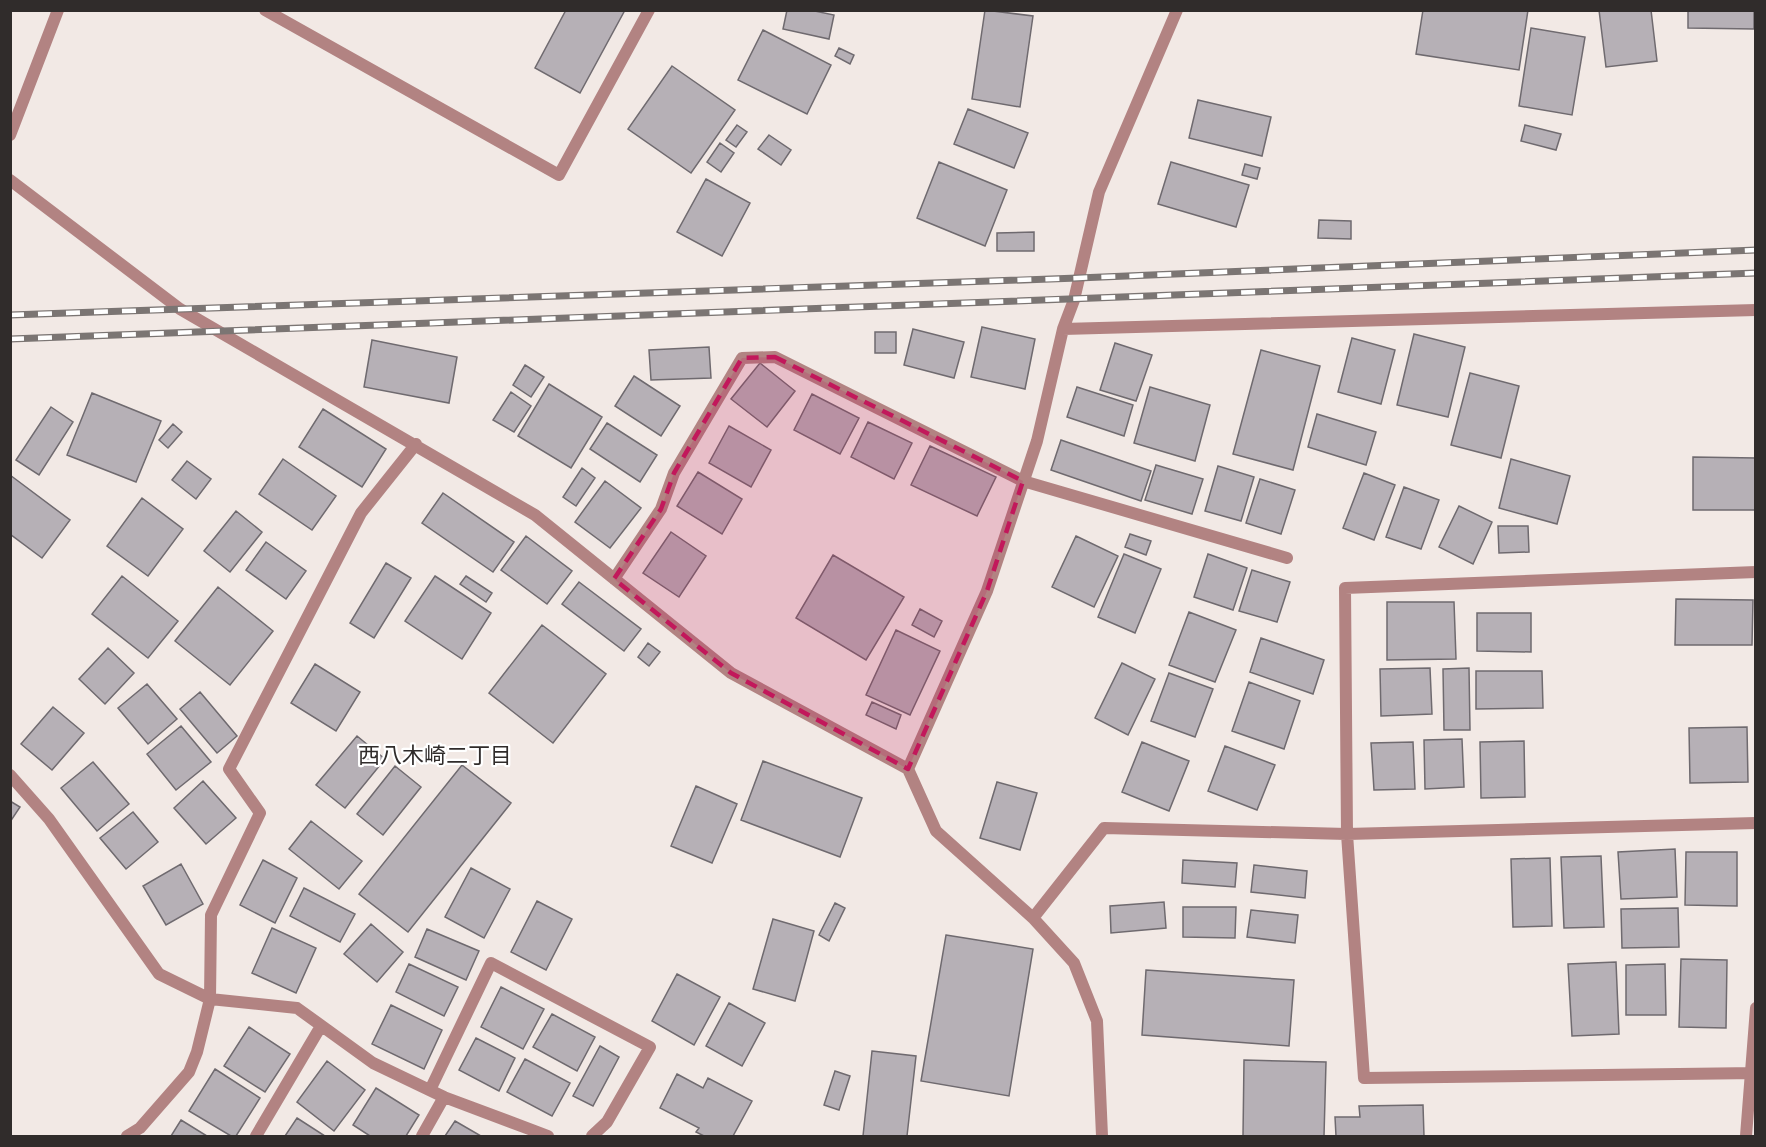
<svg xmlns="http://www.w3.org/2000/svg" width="1766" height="1147" font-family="'Libre Baskerville','Noto Sans JP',serif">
  <rect width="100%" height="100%" fill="#f2e9e5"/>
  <path fill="#b6b0b6" stroke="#6f6a6f" stroke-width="1.5" d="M566 10H625L580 93 535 68Z
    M787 10H810L834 15 829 39 783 29Z
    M985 10 1033 16 1020 107 972 99Z
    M1423 10H1528L1519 70 1416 54Z
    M1599 10H1651L1657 61 1606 67Z
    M1688 10H1754V29L1688 28Z
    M1531 28 1585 37 1572 115 1519 106Z
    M763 30 831 65 807 114 738 80Z
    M839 48 854 55 850 64 835 56Z
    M672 66 735 110 691 173 628 129Z
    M1198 100 1271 117 1262 156 1189 138Z
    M968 109 1028 133 1014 168 954 144Z
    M737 125 747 132 736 147 726 140Z
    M1525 125 1561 134 1556 150 1521 141Z
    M769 135 791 150 781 165 758 149Z
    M720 143 734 153 721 172 707 162Z
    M939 162 1007 190 985 246 917 218Z
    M1171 162 1249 185 1236 227 1158 204Z
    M1245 164 1260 168 1257 179 1242 175Z
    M706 179 750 203 722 256 677 232Z
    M1319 220 1351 221V239L1318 238Z
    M1034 232V251H997V233Z
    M982 327 1035 339 1025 389 971 377Z
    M913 329 964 342 954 378 904 365Z
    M875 332H896V353H875Z
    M1414 334 1465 347 1448 417 1397 405Z
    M1352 338 1395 350 1381 404 1338 392Z
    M372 340 457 357 449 403 364 387Z
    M1115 343 1152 355 1136 401 1100 390Z
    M709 347 711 378 651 380 649 350Z
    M1261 350 1320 366 1293 470 1233 454Z
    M760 363 795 391 767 427 731 399Z
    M525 365 544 377 531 397 513 385Z
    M1470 373 1519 386 1501 458 1451 445Z
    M634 376 680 406 661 436 615 406Z
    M549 384 602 417 571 468 518 436Z
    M1077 387 1133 405 1124 436 1067 417Z
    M1150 387 1210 405 1195 461 1134 443Z
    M511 392 531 406 514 432 493 420Z
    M92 393 161 421 136 482 67 455Z
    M812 394 859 418 840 454 794 430Z
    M51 407 73 422 39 475 16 460Z
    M323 409 386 449 362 487 299 447Z
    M1317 414 1376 432 1366 465 1308 447Z
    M868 422 912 443 894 479 851 457Z
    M607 423 657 455 640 482 590 449Z
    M173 424 182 432 168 448 159 440Z
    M729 426 771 450 751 487 709 463Z
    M1061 440 1151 471 1141 501 1051 470Z
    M930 446 996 477 977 516 911 485Z
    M1693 457 1756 458V510H1693Z
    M283 459 336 496 312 530 259 494Z
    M1511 459 1570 476 1557 524 1499 508Z
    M187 461 211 479 196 499 172 480Z
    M1156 465 1203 479 1192 514 1145 500Z
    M1218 466 1254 477 1241 521 1205 511Z
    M582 468 595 478 576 506 563 497Z
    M698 472 742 499 722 534 677 506Z
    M1364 473 1395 485 1374 540 1343 528Z
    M10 475 70 520 42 558 10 534Z
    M1260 479 1295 490 1281 534 1246 523Z
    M605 481 641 508 610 548 575 522Z
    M1404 487 1439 500 1421 549 1386 537Z
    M443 493 514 542 493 572 422 523Z
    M142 498 183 529 148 576 107 546Z
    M1459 506 1492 522 1473 564 1439 547Z
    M236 511 262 532 230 572 204 551Z
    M1498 526H1528L1529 552 1499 553Z
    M671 532 706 556 679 597 643 573Z
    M1130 534 1151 541 1146 555 1125 547Z
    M526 536 572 571 547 604 501 570Z
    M1076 536 1118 556 1094 607 1052 587Z
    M266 542 306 571 286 599 246 570Z
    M1124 554 1161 569 1135 633 1098 617Z
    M1208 554 1247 568 1233 610 1194 597Z
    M833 555 904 597 866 660 796 618Z
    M386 563 411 578 374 638 350 623Z
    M1252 570 1290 582 1277 622 1239 611Z
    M122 576 178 621 148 658 92 614Z
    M435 576 491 613 462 659 405 621Z
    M466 576 492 593 486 602 460 584Z
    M579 582 641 629 624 651 562 604Z
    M218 587 273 631 230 685 175 641Z
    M1676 599 1753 600 1752 645H1675Z
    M1387 602H1454L1456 659 1387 660Z
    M920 609 942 621 934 637 912 625Z
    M1189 612 1236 630 1215 682 1169 665Z
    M1477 613H1531V652L1477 651Z
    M542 625 606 674 553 743 489 693Z
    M896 630 940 651 910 715 866 695Z
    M1261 638 1324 660 1313 694 1250 672Z
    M648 643 660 652 649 666 638 657Z
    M108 648 134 673 105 704 79 679Z
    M1122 663 1155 679 1128 735 1095 718Z
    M315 664 360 692 336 731 291 703Z
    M1430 668 1432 714 1381 716 1380 669Z
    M1469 668 1470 730H1444L1443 669Z
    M1476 671H1542L1543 708 1476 709Z
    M1169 673 1213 689 1195 737 1151 721Z
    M1249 682 1300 701 1284 749 1232 731Z
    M147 684 177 719 148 744 118 708Z
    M200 692 237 736 217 753 180 709Z
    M872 702 901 715 896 729 866 715Z
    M53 707 84 733 52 770 21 744Z
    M181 726 211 762 176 790 147 754Z
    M1747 727 1748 782 1690 783 1689 728Z
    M357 736 385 759 345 808 316 785Z
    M1462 739 1464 787 1425 789 1424 740Z
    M1524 741 1525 797 1481 798 1480 742Z
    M1142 742 1189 761 1169 811 1122 792Z
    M1413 742 1415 789 1374 790 1371 743Z
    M1225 746 1275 765 1257 810 1208 791Z
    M763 761 862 798 840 857 741 820Z
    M93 762 129 804 97 831 61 788Z
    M462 765 511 803 408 932 359 894Z
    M395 766 421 787 383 835 357 814Z
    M203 781 236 818 206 844 174 808Z
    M997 782 1037 793 1020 850 980 838Z
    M696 786 737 804 712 863 671 846Z
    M10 801 20 807 10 822Z
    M133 812 158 842 126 869 100 838Z
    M311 821 362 861 339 889 289 849Z
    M1675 849 1677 897 1621 899 1618 852Z
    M1686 852H1737V906L1685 905Z
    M1601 856 1604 927 1564 928 1561 857Z
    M1550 858 1552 926 1513 927 1511 859Z
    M263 860 297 878 275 923 240 905Z
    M1183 860 1237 863 1235 887 1182 883Z
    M181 864 203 904 166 925 143 886Z
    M1254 865 1307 871 1305 898 1251 892Z
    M471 868 510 889 484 938 445 917Z
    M304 888 355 914 340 942 290 916Z
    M537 901 572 919 546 970 511 952Z
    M1164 902 1166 928 1111 933 1110 906Z
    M835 903 845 908 829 941 819 935Z
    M1183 907H1236L1235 938 1183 937Z
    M1678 908 1679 947 1622 948 1621 909Z
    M1251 910 1298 915 1295 943 1247 937Z
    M773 919 814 931 795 1001 753 989Z
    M371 924 403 952 377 982 344 954Z
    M272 928 316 948 296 993 252 973Z
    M427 929 479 951 466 980 415 957Z
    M946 935 1033 949 1009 1096 921 1081Z
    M1681 959 1727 960 1726 1028 1679 1027Z
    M1616 962 1619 1034 1572 1036 1568 964Z
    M409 964 458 987 444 1016 396 992Z
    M1665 964 1666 1015H1626V965Z
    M1146 970 1294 980 1289 1046 1142 1035Z
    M677 974 720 997 694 1045 652 1021Z
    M501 987 544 1009 523 1049 481 1027Z
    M729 1003 765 1023 742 1066 706 1046Z
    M391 1005 442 1030 424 1069 372 1044Z
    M552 1014 595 1037 577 1071 533 1047Z
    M249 1027 290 1054 265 1092 224 1066Z
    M476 1038 515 1058 499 1091 459 1070Z
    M600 1046 619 1057 593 1106 573 1096Z
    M872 1051 916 1056 907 1136H863Z
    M525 1059 570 1083 552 1116 507 1092Z
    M1244 1060 1326 1062 1324 1136H1243Z
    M327 1061 365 1090 334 1131 297 1102Z
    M215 1069 260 1098 236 1136H231L189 1111Z
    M835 1071 850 1076 839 1110 824 1105Z
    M677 1074 703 1088 708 1078 752 1101 733 1136H704L696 1132 699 1128 660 1108Z
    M376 1088 419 1115 406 1136H370L353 1125Z
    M1423 1105 1424 1136H1336L1335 1117H1360L1359 1106Z
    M297 1118 325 1136H285Z
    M181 1120 207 1136H171Z
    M455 1121 481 1136H445Z"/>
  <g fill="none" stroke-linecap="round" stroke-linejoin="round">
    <path stroke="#b28382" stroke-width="12" d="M265 10 559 175 649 10
      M10 135 58 10
      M10 180 180 309 535 515 731 673 908 769
      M1063 329 1756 310
      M1756 572 1345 588 1347 834 1364 1078 1756 1073
      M614 579 661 509 674 473 742 358 775 357 1023 481 1287 558
      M10 775 49 819 159 974 210 999 297 1008 373 1063 444 1097 422 1136
      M1033 918 1104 828 1347 834 1756 823
      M430 1090 491 963 650 1047 607 1122 592 1136
      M444 1097 548 1136
      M127 1136 140 1128 189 1072 197 1052 210 999 211 915 260 813 229 769 361 513 416 444
      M256 1136 321 1026
      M1102 1136 1097 1021 1074 963 1033 918 936 831 908 769 987 591 1037 441 1063 329 1074 300 1099 192 1177 10
      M1746 1136 1756 1008"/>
    <defs>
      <path id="rail" d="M10 315 1078 278 1756 250
        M10 339 1756 273"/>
    </defs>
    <use href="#rail" stroke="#7b7573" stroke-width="7"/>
    <use href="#rail" stroke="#fff" stroke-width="4.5" stroke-dasharray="14" stroke-linecap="butt"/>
  </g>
  <path fill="#c2185b" fill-opacity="0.2" stroke="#c2185b" stroke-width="4.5" stroke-dasharray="12 8" stroke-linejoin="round" d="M775 357 1023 481 987 591 908 769 731 673 614 579 661 509 674 473 742 358Z"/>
  <g text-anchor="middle" stroke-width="4.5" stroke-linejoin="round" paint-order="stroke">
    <g font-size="22" fill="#302c2b" stroke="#fff">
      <text x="435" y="763">西八木崎二丁目</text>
    </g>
  </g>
  <rect width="1766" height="1147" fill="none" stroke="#302c2b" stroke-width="24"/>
</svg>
